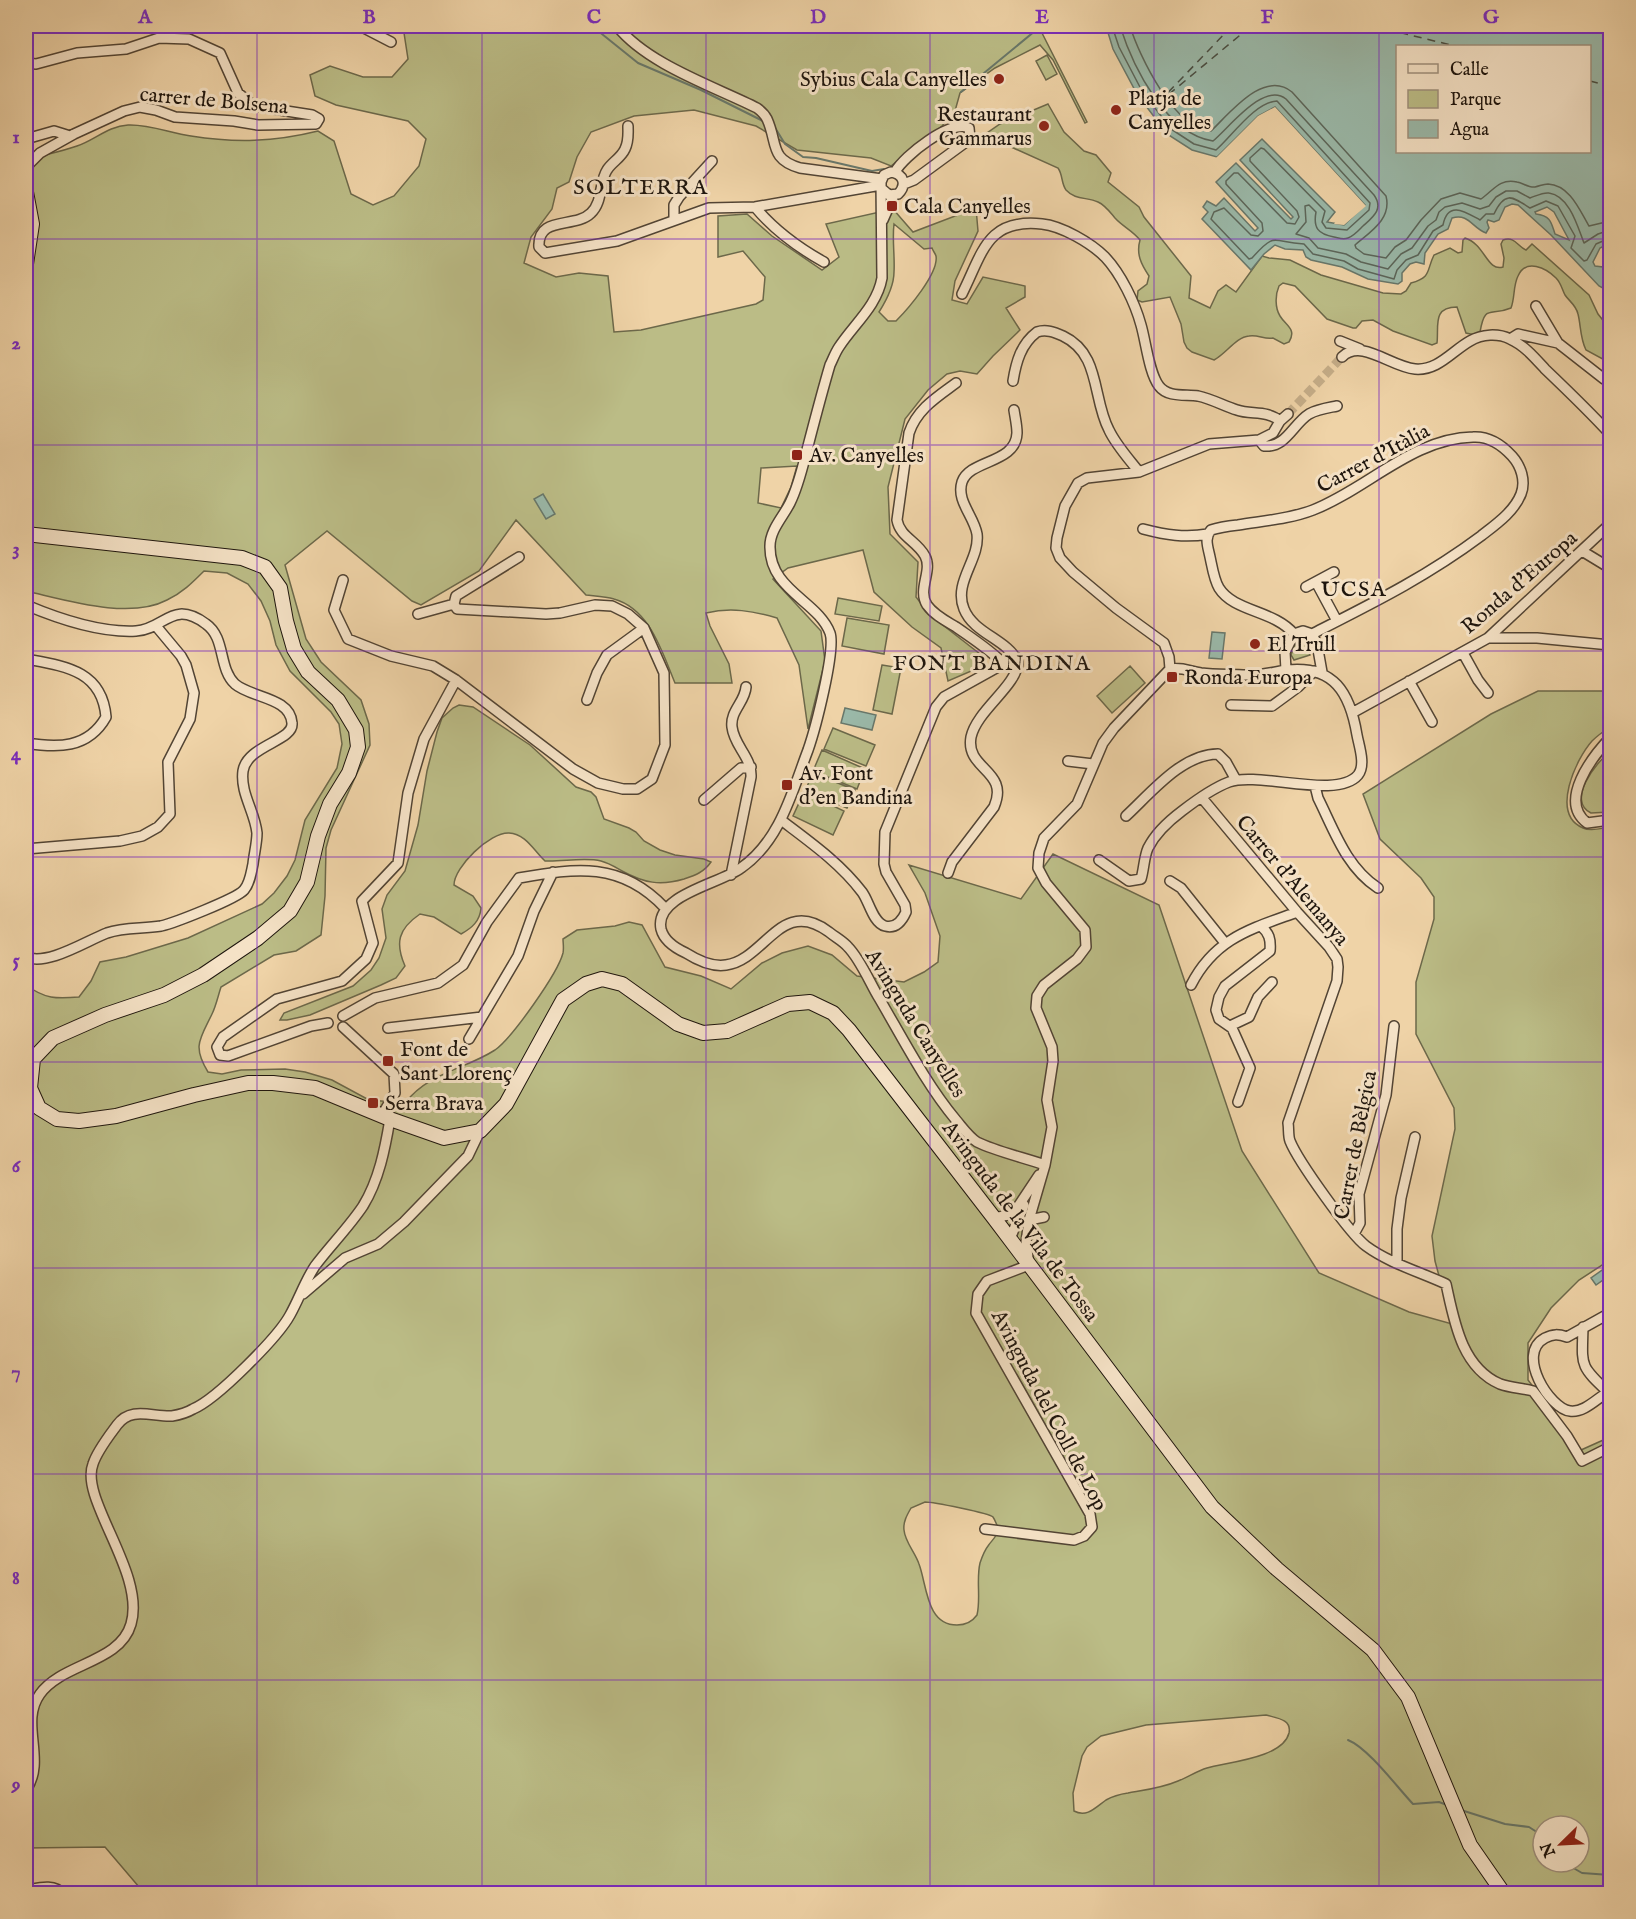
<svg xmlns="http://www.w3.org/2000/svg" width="1636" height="1919" font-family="'IM FELL English',serif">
  <rect width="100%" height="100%" fill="#efd3a7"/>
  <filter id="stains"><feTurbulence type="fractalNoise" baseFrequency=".00333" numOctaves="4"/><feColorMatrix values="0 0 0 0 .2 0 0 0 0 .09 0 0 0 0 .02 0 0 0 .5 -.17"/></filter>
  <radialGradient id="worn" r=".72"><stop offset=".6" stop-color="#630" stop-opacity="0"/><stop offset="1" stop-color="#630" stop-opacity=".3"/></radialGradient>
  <path fill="#bbbc86" stroke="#6c684a" stroke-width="1.5" fill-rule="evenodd" d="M395 26H1043L1041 31 1087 122 1085 123 1053 60 1040 45 995 68 960 93 955 111 942 126 891 166 871 158 797 150 756 126 694 110 634 116 591 132 577 157 569 182 557 188 552 209 531 237 524 263 556 277 579 273 608 276 614 332 641 330 756 304 763 300 765 277 743 251 718 257V216L747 214 772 236 822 270 839 257 826 224 893 209 913 232 976 208 978 231 955 281 952 300 967 304 983 277 1025 286V297L1006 308 1020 330 993 356 977 374 960 371 947 374 928 390 905 419 888 487 890 534 918 562 916 597 930 615 980 654 976 669 948 681 941 648 912 627 874 592 863 550 788 568 773 579 821 631 825 661 808 729 799 665 777 618C753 611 731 607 706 613L710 626 729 664 732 683H675C662 652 650 609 614 599 605 596 595 596 586 595L516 520 479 571 421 605 412 601 327 531 285 565 306 639 321 662 361 700 369 724 370 745 331 830 326 848 325 896 321 935 296 951 274 955 221 987C218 996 216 1006 212 1014 200 1039 192 1046 208 1072L222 1074 241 1070 285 1069 305 1072 332 1080 369 1100 405 1103C429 1072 464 1070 495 1050 512 1038 558 973 563 953 564 948 563 943 563 939L577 930 615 926 629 922 642 925 665 967 701 976 731 989 762 963 782 953 808 946 832 955 857 976 904 982 924 972 938 962 940 936 925 893 909 865 1021 899 1053 854 1159 905 1242 1151 1319 1273 1409 1312 1452 1324 1435 1261 1432 1236 1455 1129 1454 1108 1416 1034V982L1434 919V897L1421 878 1380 839 1363 794 1491 714 1538 691H1610V727C1604 731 1597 736 1592 741 1576 759 1550 814 1583 828 1591 832 1602 828 1610 827V1260L1579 1280 1551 1308 1528 1343V1380L1581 1450 1610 1437V1893L145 1894 105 1847 26 1848V985C45 999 56 999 79 997L91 981 100 962 126 957 188 938 262 904 274 893 287 876 295 860 305 820 337 768 342 744 339 724 331 712 290 671 276 645 270 621 261 601 248 584 227 573 204 571C192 583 182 593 167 600 129 620 66 600 26 591V156L33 158C48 154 63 151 77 146 95 140 108 126 128 125 149 124 170 133 191 136 235 143 274 142 318 131L334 141 351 194 373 205 394 196 419 166 426 139 408 121 336 105 315 96 310 75 330 66 363 77H392L408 59 404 33ZM894 224 924 249 932 248C933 251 935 253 936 256 939 273 908 309 896 321H888L879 312C886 301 894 285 894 272 895 256 892 240 894 224ZM797 466 791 487 781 508 758 503 761 468ZM925 1502C933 1502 989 1513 993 1517 995 1520 998 1527 998 1530 997 1537 991 1541 988 1546 984 1551 982 1557 980 1563 976 1580 981 1598 977 1615 972 1622 966 1625 957 1625 926 1625 927 1585 919 1564 915 1552 905 1542 904 1530 903 1522 907 1515 911 1508ZM1266 1715C1276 1718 1292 1719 1289 1733 1283 1758 1228 1762 1207 1768 1197 1771 1188 1777 1178 1781 1162 1788 1145 1790 1128 1793 1121 1794 1113 1796 1106 1800 1096 1807 1087 1818 1074 1811L1073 1793 1082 1756 1087 1747 1101 1736 1146 1725ZM1543 1826H1579V1862H1543Z
    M1047 55 1057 74 1046 80 1036 61Z
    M1048 104 1064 132 1084 151 1096 155 1111 173 1108 182 1139 207 1144 217 1191 276 1189 298 1210 308 1218 291 1226 285 1236 292 1262 256 1269 258 1290 260 1321 275 1383 293 1401 294 1406 291 1411 283C1432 277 1426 271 1434 255L1450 248 1458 253 1462 252 1463 240 1465 238C1485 244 1487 272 1503 267L1504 258 1501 244 1503 240C1515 236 1517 246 1526 250L1532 244 1589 295 1598 314 1610 329V363L1586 350C1580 338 1581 326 1578 314 1576 305 1569 301 1565 295 1562 289 1561 283 1556 278 1546 268 1526 258 1518 276 1513 286 1515 298 1511 308 1490 317 1485 303 1480 332L1475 335 1466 333 1457 307C1432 307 1439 326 1437 343L1432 345 1393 331 1373 320 1362 321 1356 328H1353L1327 319 1295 286 1283 283 1279 286C1275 295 1275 308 1280 316 1286 326 1297 329 1289 342L1284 344 1273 338C1265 340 1257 334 1249 336 1236 337 1226 354 1214 360L1192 352 1187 348 1184 342 1181 324 1170 297 1142 302 1137 300 1138 291 1147 284 1149 276C1141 264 1136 254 1140 240 1133 231 1122 226 1115 218 1110 212 1105 205 1098 202 1087 197 1075 200 1066 190 1061 183 1063 175 1058 168L991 138 987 133 1000 124Z
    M838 598 882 606 879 621 835 614Z
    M847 618 889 625 884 654 842 646Z
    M1299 642 1307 645 1310 655 1294 660 1291 655 1294 646Z
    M882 665 901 668 892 714 873 710Z
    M1130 666 1145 683 1112 713 1097 696Z
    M459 705 473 707 530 745 576 787 591 792 596 797 604 819 629 828 636 832 644 841 660 850 675 855 704 859 711 862C704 872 696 875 684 879 660 886 644 883 622 871 615 867 609 863 601 861 584 857 562 862 545 861 534 851 526 834 509 833 490 832 454 867 454 885L473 896 481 908C480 921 472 928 461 934L434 917 420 914C398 929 395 943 405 966L396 978 381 985 310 1015 287 1020H280L284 1013 353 986 371 970 379 958 386 938 382 909 387 895 405 871 418 825 427 771 437 732 442 718 453 708Z
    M833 728 875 745 866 766 824 749Z
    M822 750 865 769 857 789 813 771Z
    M1610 752V812L1591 813C1566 801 1596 762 1610 752Z
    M813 773 855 790 847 808 805 791Z
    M804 792 844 811 833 835 793 816Z"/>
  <path fill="#9ab8a8" stroke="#68776a" stroke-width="1.5" fill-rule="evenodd" d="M1106 26H1610V243L1600 248 1593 262 1595 266 1603 267 1610 274V292L1599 286 1551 235 1518 205 1512 204 1505 207 1499 220 1494 222 1488 220 1487 222 1489 228 1486 233C1472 228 1469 213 1452 218L1448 229 1438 234 1425 253 1424 264 1416 262 1410 264 1402 273V281L1398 284 1368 279 1342 267 1311 260 1306 257 1303 250 1285 249 1275 245 1264 254 1251 270 1202 219 1208 212 1203 207 1207 201 1216 206 1224 198 1255 231 1258 228 1216 182 1236 163 1291 219 1293 217 1240 160 1262 139 1335 212 1327 222 1344 225 1365 205 1275 107 1258 116 1217 157 1192 150 1167 134 1137 94 1113 49ZM1398 46H1590V152H1398ZM1547 207 1554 212 1569 240 1555 234C1551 222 1551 216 1536 214L1535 212Z
    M543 494 555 514 546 519 534 499Z
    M1212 632 1225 633 1222 659 1209 658Z
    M845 708 876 715 872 730 841 723Z
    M1605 1268 1610 1275 1596 1285 1591 1278Z"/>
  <path fill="#efd3a7" d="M1275 107 1366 206 1344 225 1334 224 1336 221 1343 222 1361 205 1275 110 1260 119 1219 159H1215L1258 116Z"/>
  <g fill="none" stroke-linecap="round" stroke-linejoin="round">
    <path stroke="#5c665a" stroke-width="1.5" d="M1112 26 1119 47 1142 91 1171 129 1194 144 1216 150C1232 136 1255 102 1277 101L1370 203 1369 210 1347 230 1326 228 1322 222 1325 211 1264 149 1261 148 1250 158V161L1297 211 1299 217 1295 224 1287 223 1238 173H1234L1226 181V184L1262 223 1263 231 1258 236 1251 235 1224 208 1214 212 1211 219 1249 259 1252 258C1277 230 1272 243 1304 244L1313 254 1344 261 1358 269 1394 279 1397 270 1406 260 1418 255 1433 231 1443 225C1448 199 1467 213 1480 220L1486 214H1494C1505 190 1513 197 1530 208L1546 201 1558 206 1575 236 1571 248 1584 261 1587 260 1596 244 1610 238
      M1120 26C1133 67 1166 134 1213 141 1229 128 1264 81 1286 99L1374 195C1384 209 1373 217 1363 226 1359 230 1354 236 1348 238 1343 240 1339 238 1334 237 1318 234 1313 228 1316 212L1309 205 1305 206 1306 222 1296 234 1309 238 1318 248 1346 254 1361 262 1388 269 1401 254 1412 248 1428 226 1436 220 1439 212 1445 207 1462 203 1480 209 1489 206 1496 197 1506 191H1517L1530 198C1536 196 1543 192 1549 193 1570 196 1578 228 1584 243L1598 234 1610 230
      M1130 26C1139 56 1175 130 1211 131 1230 113 1264 69 1292 92L1386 196C1392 219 1370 232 1355 245L1356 248 1364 254 1386 258 1395 247 1406 240 1421 220 1441 199 1460 193 1481 199C1493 191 1499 178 1517 182 1523 183 1529 188 1535 187 1540 186 1543 184 1548 184 1570 185 1580 211 1589 226L1610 221"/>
    <path stroke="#68776a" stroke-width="2" d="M592 26 638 63 701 90 763 121
      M961 92 1041 26
      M774 126 785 144 803 157 816 158 872 171 884 169
      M1348 1740C1368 1748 1397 1787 1413 1804L1439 1802 1447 1805
      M1461 1810 1505 1824 1529 1827 1543 1836
      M1563 1862 1582 1873 1610 1875"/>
    <path stroke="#494e43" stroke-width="1.5" stroke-dasharray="8 6" stroke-linecap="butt" d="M1232 26 1156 105 1251 26
      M1373 26 1455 46
      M1590 81 1610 86"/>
    <path stroke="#c5ad88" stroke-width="9" stroke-dasharray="9 4.5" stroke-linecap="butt" d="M1288 414 1342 357"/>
    <defs>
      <path id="street" d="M360 26 391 42
        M617 26C647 64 713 86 757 108 761 111 765 115 767 119 778 143 769 159 800 168L882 179
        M26 63 36 64 77 53 126 49 159 38 189 39 220 53 238 93 254 106 312 115 319 119 316 124 258 125 234 121 175 117 156 110 140 107 124 111 74 134 40 153 26 167
        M628 126C628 134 629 141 625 149 621 158 612 162 607 170 599 182 603 202 591 213 575 229 537 215 539 247L545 253 617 241 709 208 755 207 881 185
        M26 139 54 131 70 136
        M895 172C904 156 950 119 969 128L970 139 914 180 904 184
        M882 189 889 195 898 194C907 185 904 174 891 172L884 175 881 182 882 278C877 306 854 324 839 347 835 353 833 359 830 365 822 392 815 419 808 446 803 465 799 485 790 503 783 517 770 530 770 546 769 590 818 601 830 633 836 650 815 730 808 750 792 792 780 841 741 868 720 884 654 895 661 929 664 941 675 948 686 953 697 960 713 967 726 965 765 960 781 896 829 932 835 937 843 941 848 947 860 959 870 983 879 998 903 1039 926 1084 956 1120 962 1127 969 1137 977 1142 995 1151 1025 1158 1045 1165
        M755 207C775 231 797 247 824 262
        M674 220V205L679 197 712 161
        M883 220 894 195
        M962 294C983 252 987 218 1042 224 1062 226 1091 243 1105 257 1121 274 1135 303 1141 325 1146 342 1149 373 1159 386 1168 398 1186 394 1198 396 1212 399 1224 406 1237 410 1251 415 1267 410 1280 421
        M1536 306 1558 343 1604 379
        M1510 339 1518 334 1558 343
        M1340 341 1360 349
        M1342 357C1361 338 1391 367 1415 369 1438 371 1452 351 1470 341 1482 334 1498 333 1510 339 1524 345 1535 358 1545 369 1567 390 1589 411 1610 434
        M1013 381C1016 362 1021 344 1037 332 1046 329 1054 332 1063 336 1101 354 1092 398 1109 430 1116 445 1129 459 1139 472
        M956 383C937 397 917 409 909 433L897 520C900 537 917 541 925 556 933 571 917 589 927 605 934 615 946 621 956 627 973 639 989 649 1004 664
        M1259 440 1264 446C1286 448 1293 424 1309 414 1318 409 1327 408 1337 406
        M1143 529C1166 535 1185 538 1208 534
        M1582 551 1610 568
        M343 580 334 610 348 639 391 656 433 666 456 680 573 769 598 783 623 789H637L652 779 665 745 664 673 644 628 628 614 612 606 595 605 560 613 546 614 457 609 454 604 456 596 519 557
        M1316 582 1337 621
        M1306 587 1334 572
        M26 605C59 619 99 633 136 631 165 629 172 599 206 624 226 638 218 668 235 684 251 698 290 697 292 723 294 741 247 745 243 771 240 793 255 812 257 833 257 843 254 854 253 864 251 873 250 883 244 890 236 899 174 923 161 926 142 929 124 927 107 933 86 941 48 966 26 957
        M418 614 454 604
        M1294 634C1274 610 1234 612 1219 588 1214 580 1212 566 1210 557 1208 547 1204 538 1211 530 1220 527 1229 526 1238 525 1262 521 1290 519 1313 510 1367 489 1413 438 1473 437 1489 436 1502 445 1512 456 1521 466 1526 481 1521 494 1514 512 1495 525 1481 536 1426 577 1373 603 1312 634
        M1488 638H1537L1610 645
        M1463 653 1478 680 1488 693
        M26 659C64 666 102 670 106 717 88 749 57 748 26 743
        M1286 670 1285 652 1294 634 1303 631 1312 634 1317 644 1322 672
        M1409 681 1432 722
        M587 700 597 673 607 655 644 628
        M1231 705 1272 706 1298 687 1314 671
        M1352 713 1488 638 1610 524
        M1610 738C1592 757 1558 801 1587 823L1610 820
        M1068 761 1093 764
        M1315 786 1318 798C1334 830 1346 867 1378 888
        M1202 798 1297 912 1329 947 1337 959 1338 967 1337 981 1288 1123C1289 1129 1288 1136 1290 1141 1298 1161 1350 1234 1366 1246 1389 1263 1420 1272 1446 1284 1454 1320 1461 1367 1500 1384 1511 1388 1522 1388 1533 1391
        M704 800 741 768 751 767
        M1126 816C1151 793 1182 754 1218 754L1226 762 1236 780
        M781 820C810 842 840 863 862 892 869 901 873 923 885 926 896 929 902 921 906 912L905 905 886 872 884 864 885 832 936 707 944 697 1016 657
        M26 849 120 841 142 836 158 827 170 814 168 762 190 719 194 693 186 665 181 656 156 626
        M1099 860 1129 881 1141 879C1144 869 1144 857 1148 848 1155 834 1170 820 1182 811 1195 801 1213 788 1229 782 1258 771 1337 800 1358 775 1366 765 1359 746 1357 735 1350 693 1334 665 1287 670 1273 672 1261 676 1246 675 1232 674 1216 675 1201 673 1189 671 1182 667 1170 669L1169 657 1164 643 1116 608 1073 572 1060 558 1056 548 1057 538 1065 506 1078 483 1087 478 1139 472 1209 444 1259 440 1273 433 1280 421 1288 414
        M948 873 952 862 994 807C1010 770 965 770 971 737 977 710 1017 686 1018 662 1007 639 974 634 964 609 953 582 980 560 977 534 974 516 956 501 962 482 970 459 1016 464 1017 433 1017 425 1015 417 1014 410
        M731 875 751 777C752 757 734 746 732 727 730 711 745 702 746 687
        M1170 881 1181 888 1225 943
        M1191 985C1215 938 1251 929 1297 912
        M343 1016 375 998 438 983 463 965 487 922 519 878C576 868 621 861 665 908
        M328 1023 311 1026 228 1056 220 1055 217 1047 223 1037 277 999 342 981 366 959 373 943 362 901 398 863 408 793 424 739 456 680
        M1230 1026 1249 1017 1258 997 1272 982
        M343 1027 394 1074 395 1093 382 1115
        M388 1028 482 1017
        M469 1039 518 956 534 911 553 872
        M1238 1102 1250 1068 1232 1028 1219 1019 1216 1010 1219 997 1225 986 1270 951C1271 939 1269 933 1261 926
        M994 1218 1013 1214 1039 1175
        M1029 1220 1044 1217
        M1354 1234 1360 1223 1359 1194 1386 1095 1394 1026
        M1010 1239 1024 1205
        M1397 1263V1229L1401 1198 1415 1137
        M303 1294 345 1258 378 1244 404 1222 468 1156 480 1131
        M1610 1313 1567 1337C1558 1334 1553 1334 1545 1338 1515 1354 1550 1409 1570 1411 1585 1413 1598 1397 1610 1391
        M1583 1327C1582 1366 1579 1365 1608 1392
        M1533 1391 1567 1436 1582 1461 1610 1447
        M985 1529 1074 1540 1084 1536 1092 1527 1090 1514 976 1313 978 1294 987 1281 1029 1265 1026 1242 1029 1220 1045 1165 1052 1127 1047 1100 1053 1061 1052 1047 1036 1008 1037 996 1044 985 1077 959 1086 947 1085 930 1046 883 1038 868 1039 853 1044 838 1077 804 1103 743 1114 728 1170 669
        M26 1790C47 1760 19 1723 40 1694 62 1663 120 1663 131 1624 146 1573 79 1499 93 1464 97 1451 109 1436 117 1425 131 1406 152 1417 172 1416 178 1415 188 1412 193 1409 217 1399 278 1337 290 1315 299 1299 305 1281 315 1266 330 1246 349 1227 363 1206 379 1180 385 1149 390 1119
        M26 1890C38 1888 54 1883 63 1894"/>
      <path id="secondary" d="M26 192 32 224 26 264
        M26 534 242 558 265 567 280 588 286 621 294 649 308 672 338 700 356 730 358 747 349 773 330 804 318 836 307 882 290 911 258 938 203 975 164 995 105 1015 53 1038 33 1059 30 1088 39 1108 57 1119 79 1121 116 1116 194 1095 248 1083H273L315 1088 390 1119 444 1138 480 1131 506 1104 563 1000 586 984 602 979 622 984 678 1024 703 1033 727 1031 788 1004 810 1002 833 1013 849 1030 994 1218 1212 1507 1277 1569 1373 1650 1408 1697 1470 1845 1504 1894"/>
    </defs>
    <use href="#street" stroke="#524434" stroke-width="12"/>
    <use href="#secondary" stroke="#1e150d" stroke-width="16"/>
    <use href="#street" stroke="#f5e2c6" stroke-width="9"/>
    <use href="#secondary" stroke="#f5e2c6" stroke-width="14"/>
  </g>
  <path fill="none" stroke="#7b2cbf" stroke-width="1.5" stroke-opacity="0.55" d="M257 26V1894M482 26V1894M706 26V1894M930 26V1894M1154 26V1894M1379 26V1894M26 239H1610M26 445H1610M26 651H1610M26 857H1610M26 1062H1610M26 1268H1610M26 1474H1610M26 1680H1610"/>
  <g fill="#8f2418" stroke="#f5e2c6" stroke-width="2">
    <circle cx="999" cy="79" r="6"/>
    <circle cx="1116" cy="110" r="6"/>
    <circle cx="1044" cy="126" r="6"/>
    <rect x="886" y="200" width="12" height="12" rx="3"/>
    <rect x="791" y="449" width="12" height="12" rx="3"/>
    <circle cx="1255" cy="644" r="6"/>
    <rect x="1166" y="671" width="12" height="12" rx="3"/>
    <rect x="781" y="779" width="12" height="12" rx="3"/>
    <rect x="382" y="1055" width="12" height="12" rx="3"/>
    <rect x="367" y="1097" width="12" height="12" rx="3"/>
  </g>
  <g text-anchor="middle" stroke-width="6" stroke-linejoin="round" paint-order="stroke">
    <g font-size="21" fill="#1e150d" stroke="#f5e2c6" text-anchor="start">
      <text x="987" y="86" text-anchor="end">Sybius Cala Canyelles</text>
      <text x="1128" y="105">Platja de<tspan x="1128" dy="24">Canyelles</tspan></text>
      <text x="1032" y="121" text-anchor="end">Restaurant<tspan x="1032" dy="24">Gammarus</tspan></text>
      <text x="904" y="213">Cala Canyelles</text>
      <text x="809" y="462">Av. Canyelles</text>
      <text x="1267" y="651">El Trull</text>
      <text x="1184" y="684">Ronda Europa</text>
      <text x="799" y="780">Av. Font<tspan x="799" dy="24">d'en Bandina</tspan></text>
      <text x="400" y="1056">Font de<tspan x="400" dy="24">Sant Llorenç</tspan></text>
      <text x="385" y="1110">Serra Brava</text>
    </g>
    <g font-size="21" fill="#1e150d" stroke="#f5e2c6">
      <text transform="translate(214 100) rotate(5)" y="7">carrer de Bolsena</text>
      <text transform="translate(1373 458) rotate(-28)" y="7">Carrer d'Itàlia</text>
      <text transform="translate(1519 582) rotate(-41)" y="7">Ronda d'Europa</text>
      <text transform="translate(1293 880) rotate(50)" y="7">Carrer d'Alemanya</text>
      <text transform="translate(916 1023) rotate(58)" y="7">Avinguda Canyelles</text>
      <text transform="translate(1355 1145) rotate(-79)" y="7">Carrer de Bèlgica</text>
      <text transform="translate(1021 1221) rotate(53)" y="7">Avinguda de la Vila de Tossa</text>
      <text transform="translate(1050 1410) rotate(62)" y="7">Avinguda del Coll de Lop</text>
    </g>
    <g font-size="22" letter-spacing="1.5" fill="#1e150d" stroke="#f5e2c6">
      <text x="641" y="194">SOLTERRA</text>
      <text x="1354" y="596">UCSA</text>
      <text x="992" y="670">FONT BANDINA</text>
    </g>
  </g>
  <rect width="1636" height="1919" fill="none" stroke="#efd3a7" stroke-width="66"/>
  <rect x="1396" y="45" width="195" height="108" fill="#f5e2c6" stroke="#9f907c" stroke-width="1.5"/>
  <rect x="1408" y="64" width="30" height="9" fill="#f5e2c6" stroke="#9f907c" stroke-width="1.5"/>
  <text x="1450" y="75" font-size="18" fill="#1e150d">Calle</text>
  <rect x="1408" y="90" width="30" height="18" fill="#bbbc86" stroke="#9f907c" stroke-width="1.5"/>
  <text x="1450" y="105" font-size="18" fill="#1e150d">Parque</text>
  <rect x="1408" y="120" width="30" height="18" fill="#9ab8a8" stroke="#9f907c" stroke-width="1.5"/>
  <text x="1450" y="135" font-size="18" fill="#1e150d">Agua</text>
  <g transform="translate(1561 1844) rotate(246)"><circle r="28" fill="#f5e2c6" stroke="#9f907c" stroke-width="1.5"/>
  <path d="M0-4.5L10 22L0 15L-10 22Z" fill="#8f2418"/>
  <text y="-9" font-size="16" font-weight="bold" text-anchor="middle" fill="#1e150d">N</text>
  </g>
  <rect x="33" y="33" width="1570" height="1853" fill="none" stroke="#7b2cbf" stroke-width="2"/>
  <g font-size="20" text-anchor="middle" font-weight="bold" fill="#7b2cbf">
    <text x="145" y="23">A</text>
    <text x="369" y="23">B</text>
    <text x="594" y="23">C</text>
    <text x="818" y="23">D</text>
    <text x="1042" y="23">E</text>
    <text x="1267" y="23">F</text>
    <text x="1491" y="23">G</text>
    <text x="16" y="143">1</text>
    <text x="16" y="349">2</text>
    <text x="16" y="555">3</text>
    <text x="16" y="760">4</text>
    <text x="16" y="966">5</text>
    <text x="16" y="1172">6</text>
    <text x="16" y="1378">7</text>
    <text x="16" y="1584">8</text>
    <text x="16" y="1790">9</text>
  </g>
  <rect width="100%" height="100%" filter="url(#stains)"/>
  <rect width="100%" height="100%" fill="url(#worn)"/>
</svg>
